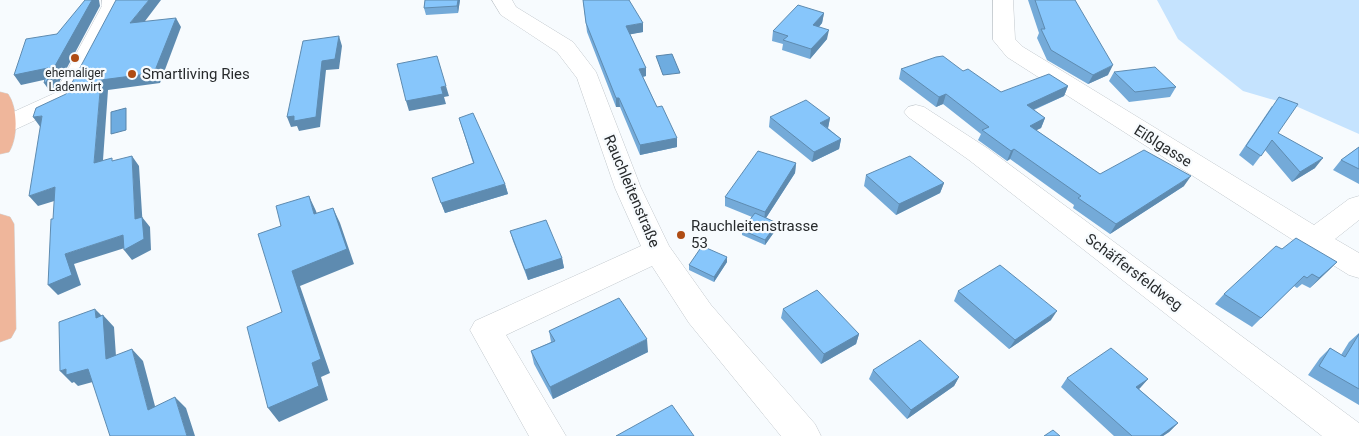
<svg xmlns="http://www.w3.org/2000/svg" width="1359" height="436" font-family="Roboto,sans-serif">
  <rect width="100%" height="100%" fill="#f7fbfe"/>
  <path fill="#c5e3fe" d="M1157 0H1359V134L1298 107 1243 91 1178 39Z"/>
  <path fill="#6eace0" stroke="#5985aa" d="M672 54 680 73 663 75 656 56Z
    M126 108V130L111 134V112Z"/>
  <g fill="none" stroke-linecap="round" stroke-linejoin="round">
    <defs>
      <path id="minor" d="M102 0H122V6L72 103 12 131 0 133V118L55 93 102 6Z
        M492 0H512L516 7 573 42 596 72 641 188 669 246 711 305 815 424 821 436H781L689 323 652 266 506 335 566 436H529L470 330 475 321 641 246 615 188 577 78 557 52 501 15Z
        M993 0H1013L1015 39 1023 47 1314 225 1349 199 1359 196V220L1335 239 1359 253V278L1349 275 1304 247 1007 57 993 40Z
        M916 105 924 107 987 148 1359 423V436H1322L969 160 908 117 904 112 908 107Z"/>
      <path id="major" d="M0 92 8 94C18 108 18 138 9 152L0 154Z
        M0 214 10 217 14 224 16 329 11 338 0 342Z"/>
    </defs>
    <use href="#minor" stroke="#c2c8cd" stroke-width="1"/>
    <use href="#major" stroke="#d4d5d5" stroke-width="1"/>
    <use href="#minor" fill="#fff" fill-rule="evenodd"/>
    <use href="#major" fill="#efb69b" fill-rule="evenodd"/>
  </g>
  <path fill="#74aad8" d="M425 0H460L458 13 426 15 424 8Z
    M583 0 643 32 630 34 646 68V76L643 77 657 107 677 147 640 155 620 107H616L587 32Z
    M1028 0H1075L1108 75 1088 84 1047 60 1037 38 1039 33Z
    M824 13 822 23 819 27 827 39 810 59 782 50 783 44 772 41 773 31Z
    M901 69 963 71 1001 92 1068 86 1064 96 1034 110 1045 118 1041 128 1036 130 1100 174 1184 186 1110 234 1073 208 1074 205 1010 159 1007 161 978 140 981 134 943 104 936 107 899 79Z
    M1114 72 1176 87 1170 97 1129 102 1109 81Z
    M1272 106 1278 133 1315 168 1292 182 1265 150 1253 166 1239 155Z
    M770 117 830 118 828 128 841 139 839 149 812 162 769 127Z
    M459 118 505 184 508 194 445 213 432 178 473 163Z
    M1359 147V184L1333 170 1341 160Z
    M796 163 795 173 766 218 777 223V228L765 245 742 235V230L752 217 725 206V197Z
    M866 175 944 183 940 193 896 215 864 186Z
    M510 231 562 258 564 268 528 280 513 241Z
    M1282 249 1337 262 1310 288 1302 284 1297 288 1294 286 1252 327 1215 304 1224 294Z
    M727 257V262L714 282 689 270V265Z
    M958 291 1051 320 1009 349 954 301Z
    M783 309 859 334 856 344 821 364 781 318Z
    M549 331 648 352 553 399 534 364 531 351 551 342Z
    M1359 333V405L1308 375 1320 358 1330 348 1341 355 1349 342Z
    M873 370 959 377 954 386 907 419 869 379Z
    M1067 378 1148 379 1139 389 1178 423 1169 432 1163 436H1114L1061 387Z"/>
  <path fill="#5e8bb0" d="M92 0H99L100 6 54 92 51 93 44 83 48 79 21 85 14 75Z
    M149 0H161L136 33 130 23Z
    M458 0H460L458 13 457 6Z
    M824 13 822 23 812 35 813 25Z
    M176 18 181 27 160 83 108 90 102 174 94 163 101 80Z
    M643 23V32L627 35 626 26Z
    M829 30 827 39 810 59 811 49Z
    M339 36 342 46 339 69 326 70 320 127 299 131 297 126 291 127 287 117 322 61Z
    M1113 65 1108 75 1088 84 1093 75Z
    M646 68V76L640 77 639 69Z
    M446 86 449 96 444 97 446 104 409 111 406 101 441 87Z
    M1068 86 1064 96 1023 114 1027 105Z
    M946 94 943 104 936 107 939 97Z
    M616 98H619L620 107H616Z
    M42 116 41 128 33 117Z
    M830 118 828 128 820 123Z
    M1045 118 1041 128 1025 136 1030 126Z
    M677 138V147L640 155V145Z
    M841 139 839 149 812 162 814 152Z
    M1014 149 1010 159 1007 161 1011 151Z
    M132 156 139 166 143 229 135 219Z
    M1323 158 1315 168 1292 182 1300 172Z
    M796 163 795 173 764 221 765 212Z
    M1191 176 1184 186 1110 234 1116 224Z
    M944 183 940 193 896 215 899 204Z
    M505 184 508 194 445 213 441 203Z
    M55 187 64 198 38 206 29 196Z
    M309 196 316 211 322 229 314 214Z
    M333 208 340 223 354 264 300 286 330 373 321 377 328 400 279 422 268 408 312 363 292 271Z
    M142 217 150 227 151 250 132 260 124 250Z
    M777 223V228L765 245V240Z
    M123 235 131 246 74 264 81 285 58 295 48 285 65 254Z
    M727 257V262L714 282V277Z
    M562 258 564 268 528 280 525 270Z
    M1337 262 1327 272 1310 288 1319 278Z
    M95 309 103 317V315L114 327 117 371 106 359 96 318Z
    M1057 311 1051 320 1009 349 1015 340Z
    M859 334 856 344 821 364 824 354Z
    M647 339 648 352 553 399 550 387Z
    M132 349 143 361 159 421 148 410Z
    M66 369H88L100 380 78 386 74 382 72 383 60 371Z
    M959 377 954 386 907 419 911 410Z
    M1148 379 1140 388 1128 397 1136 387Z
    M175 397 186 408 195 436H187Z
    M1178 423 1169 432 1163 436H1160Z"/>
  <path fill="#87c6fb" stroke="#5e8bb0" d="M85 0H92L46 82 44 83 48 68 14 75 26 39 57 34Z
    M116 0H149L130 23 176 18 154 73 101 80 94 163 112 158V161L132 156 135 219 142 217 144 239 124 250 123 235 65 254 72 275 48 285 51 219H53L55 187 29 196 42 116 33 117 36 108 66 94Z
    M425 0H458L457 6 424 8Z
    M583 0H629L643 23 626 26 646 68 639 69 657 107 662 106 677 138 640 145 619 98H616L586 23Z
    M1035 0H1075L1113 65 1093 75 1051 50 1041 29H1045Z
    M798 5 824 13 813 25 829 30 811 49 783 40 788 36 773 31Z
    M339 36 335 59 322 61 316 117 294 121V116L287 117 303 41Z
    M437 56 446 86 441 87 443 94 406 101 397 64Z
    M943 56 963 71 968 69 1001 92 1049 74 1068 86 1027 105 1045 118 1030 126 1100 174 1144 150 1191 176 1116 224 1078 198 1081 196 1014 149 1011 151 982 130 989 127 946 94 939 97 901 69 936 57Z
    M1155 67 1176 87 1135 92 1114 72Z
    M1279 97 1298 104 1278 133 1323 158 1300 172 1272 140 1261 156 1246 146Z
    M806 100 830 118 820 123 841 139 814 152 770 117Z
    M473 113 505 184 441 203 432 178 474 163 459 118Z
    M1359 147V169L1341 160Z
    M758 151 796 163 765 212 725 197Z
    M910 156 944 183 899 204 866 175Z
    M309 196 314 214 333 208 347 249 292 271 321 359 312 363 319 386 268 408 247 327 282 312 258 234 281 226 276 206Z
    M755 213 777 223 765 240 742 230Z
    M546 220 562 258 525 270 510 231Z
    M1296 238 1337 262 1319 278 1312 274 1307 278 1304 276 1261 318 1224 294 1276 246 1282 249Z
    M702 246 727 257 714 277 689 265Z
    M1000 265 1057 311 1015 340 958 291Z
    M817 290 859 334 824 354 783 309Z
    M619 298 647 339 550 387 531 351 555 341 549 331Z
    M95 309 96 318 103 315 106 359 132 349 148 410 175 397 187 436H110L88 369 66 375V369L60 371 59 322Z
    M1359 334V389L1319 366 1330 348 1345 357Z
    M920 340 959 377 911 410 873 370Z
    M1111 348 1148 379 1136 387 1178 423 1160 436H1132L1067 378Z
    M672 405 694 436H616Z
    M1053 430 1060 436H1044Z"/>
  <g fill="#af4c14" stroke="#f7fbfe" stroke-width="2">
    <circle cx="75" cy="58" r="5"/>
    <circle cx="132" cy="74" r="5"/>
    <circle cx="681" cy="235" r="5"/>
  </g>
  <g text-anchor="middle" stroke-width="4.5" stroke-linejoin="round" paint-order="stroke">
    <g font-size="12" fill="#282b2d" stroke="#f7fbfe">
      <text x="75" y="77">ehemaliger<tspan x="75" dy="14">Ladenwirt</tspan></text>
    </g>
    <g font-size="15" fill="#282b2d" stroke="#f7fbfe" text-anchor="start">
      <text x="142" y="79">Smartliving Ries</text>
      <text x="691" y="231">Rauchleitenstrasse<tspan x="691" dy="17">53</tspan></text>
    </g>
    <g font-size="15" fill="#282b2d" stroke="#f7fbfe">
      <text transform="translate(1163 146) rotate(32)" y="5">Eißlgasse</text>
      <text transform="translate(632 191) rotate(67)" y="5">Rauchleitenstraße</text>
      <text transform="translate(1134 272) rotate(37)" y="5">Schäffersfeldweg</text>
    </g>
  </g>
</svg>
